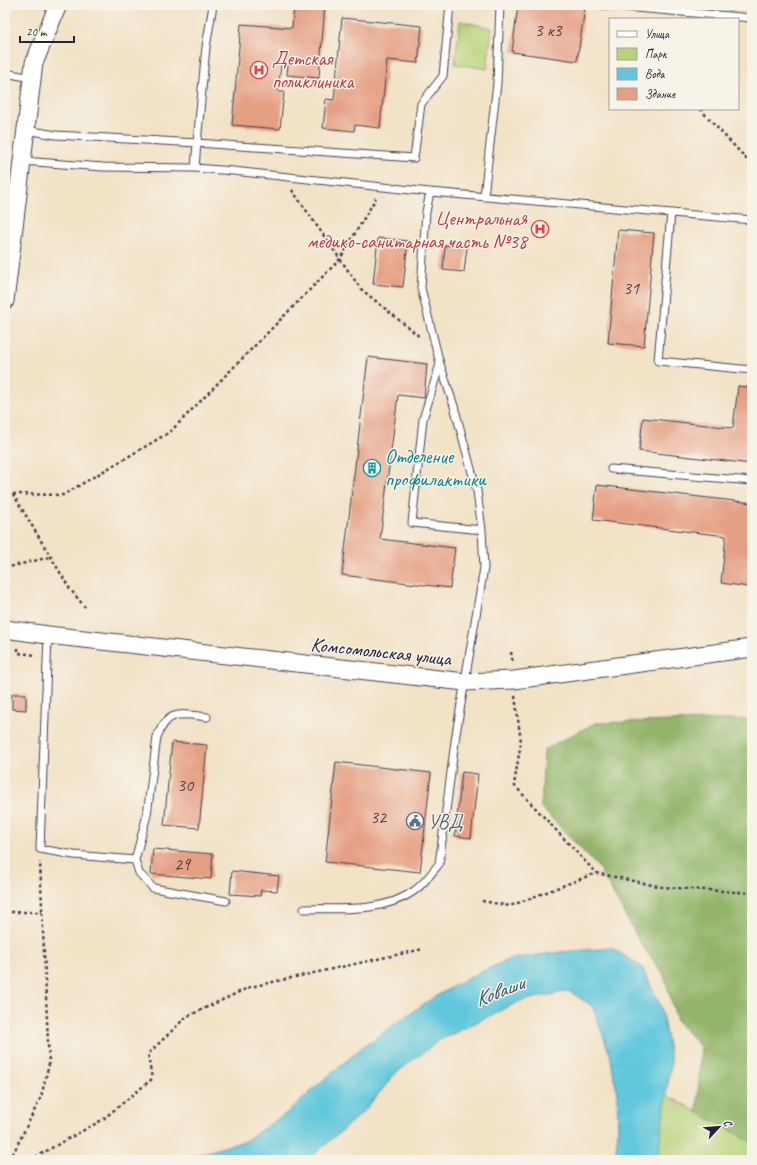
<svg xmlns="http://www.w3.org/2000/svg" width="757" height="1165" font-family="Caveat,sans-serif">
  <rect width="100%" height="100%" fill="#f7f3e8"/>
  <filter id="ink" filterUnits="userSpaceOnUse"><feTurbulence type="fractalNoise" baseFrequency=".025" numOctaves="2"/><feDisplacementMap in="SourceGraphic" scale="8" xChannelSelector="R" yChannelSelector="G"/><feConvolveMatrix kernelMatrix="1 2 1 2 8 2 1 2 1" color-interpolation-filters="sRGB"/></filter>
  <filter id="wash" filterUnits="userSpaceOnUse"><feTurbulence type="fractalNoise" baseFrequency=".012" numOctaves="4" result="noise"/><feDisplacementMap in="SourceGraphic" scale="16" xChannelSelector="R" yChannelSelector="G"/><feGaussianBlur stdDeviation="0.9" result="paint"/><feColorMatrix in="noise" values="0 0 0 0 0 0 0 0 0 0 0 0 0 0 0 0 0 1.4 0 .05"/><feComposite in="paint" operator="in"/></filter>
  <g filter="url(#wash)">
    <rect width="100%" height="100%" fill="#f2e2c6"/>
    <path fill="#b8d379" stroke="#6d7a5a" d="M460 21 492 28 487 69 455 64Z
      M665 1094 752 1142V1160H657Z"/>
    <path fill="#92b569" stroke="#5a6c52" d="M752 719V1142L697 1112 701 1047 677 1021 664 975 641 944 599 868 541 807 544 750 595 723Z
      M5 1001 11 1028 5 1044Z"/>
    <path fill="#60c7dd" stroke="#41748c" d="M612 948 642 967 661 1007 671 1062 657 1160H615L618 1131 617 1093 610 1054 592 1006 569 991 520 1001 438 1041 396 1073 364 1111 308 1160H178L245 1141 290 1111 320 1083 364 1046 431 999 478 973 510 959 561 952Z"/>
    <g id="blocks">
      <path fill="#e59f83" d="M294 5H325L319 78 287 75 288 65H281L278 92H284L280 129 232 125 241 24 292 28Z
        M518 5H563L585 8 577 61 512 52Z
        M342 18 422 26 418 63 387 60 380 128 355 125 354 131 323 128 326 99 334 100Z
        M618 230 654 233 644 346 608 343Z
        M378 238 408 241 403 287 373 284Z
        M445 245 467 247 464 272 443 270Z
        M368 357 427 364 424 398 398 395 380 539 455 548 450 588 342 575Z
        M738 386 752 388V464L639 451 643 418 733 428Z
        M597 485 752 503V565L749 587 721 583 726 536 593 520Z
        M12 694H26V710L12 709Z
        M172 742 207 745 199 828 164 825Z
        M336 762 431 773 420 872 325 862Z
        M462 772 478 774 471 838 455 836Z
        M153 849 213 854 211 879 151 874Z
        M232 871 279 876 277 891 261 890 260 896 230 894Z"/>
    </g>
  </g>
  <g filter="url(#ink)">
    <use href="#blocks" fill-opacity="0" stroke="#413f50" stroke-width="1"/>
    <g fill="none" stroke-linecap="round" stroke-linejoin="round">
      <defs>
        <path id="service" d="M601 5 752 18
          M5 73 32 78
          M26 130 56 135 197 143 206 47 213 5
          M22 161 103 167 195 168 233 171 430 192 752 220
          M195 168 197 143 414 158 421 104 443 76 450 5
          M484 196 497 83 500 5
          M671 213 658 361 752 370
          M440 364 423 419 412 523 482 530
          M611 469 752 481
          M48 636 40 849 74 855 135 860
          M207 717C181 714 168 709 157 737L147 815 135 860 139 873 153 888 226 901
          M304 909C340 908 383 913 414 891 424 884 431 874 439 864L456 734 484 568 482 530 477 491 454 406 440 364 421 288 426 212 430 192"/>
        <path id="tertiary" d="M5 301 34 63 58 5
          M5 629 48 635 465 682 514 680 752 648"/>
      </defs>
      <use href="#service" stroke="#413f50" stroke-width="9"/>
      <use href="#tertiary" stroke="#413f50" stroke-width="19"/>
      <path stroke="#413f50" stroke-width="2.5" stroke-dasharray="3 3" stroke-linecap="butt" d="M700 109 752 165
        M292 190 361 289 420 337
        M13 494 63 495 170 432 340 259 376 198
        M13 494 70 589 85 607
        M5 568 50 557
        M18 648V653L36 655
        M511 652 513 664
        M515 696 521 742 514 785 596 873 662 887 752 893
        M482 901 510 906 596 873
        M5 912H42
        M10 1160 41 1097 49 1064 40 862
        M30 1160 102 1120 152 1079 148 1054 186 1017 250 987 423 949"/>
      <use href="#service" stroke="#fff" stroke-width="7"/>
      <use href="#tertiary" stroke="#fff" stroke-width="17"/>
    </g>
  </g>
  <defs>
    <symbol id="hospital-ring" viewBox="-11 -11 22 22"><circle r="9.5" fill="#f7f3e8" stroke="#e0444e" stroke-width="1.5"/><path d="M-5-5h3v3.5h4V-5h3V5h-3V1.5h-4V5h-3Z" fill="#e0444e"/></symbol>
    <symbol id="building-ring" viewBox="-11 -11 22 22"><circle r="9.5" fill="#f7f3e8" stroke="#0f9aa8" stroke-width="1.5"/><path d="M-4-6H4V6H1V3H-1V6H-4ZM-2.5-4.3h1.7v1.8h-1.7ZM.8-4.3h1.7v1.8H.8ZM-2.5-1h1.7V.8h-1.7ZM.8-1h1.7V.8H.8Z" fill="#0f9aa8"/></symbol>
    <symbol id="civic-ring" viewBox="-11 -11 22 22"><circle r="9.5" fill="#f7f3e8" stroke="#5c6f8a" stroke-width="1.5"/><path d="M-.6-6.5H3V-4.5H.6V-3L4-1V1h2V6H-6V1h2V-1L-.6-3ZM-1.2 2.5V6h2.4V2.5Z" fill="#5c6f8a"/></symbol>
  </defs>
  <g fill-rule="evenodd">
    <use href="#hospital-ring" x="249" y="60" width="20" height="20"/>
    <use href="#hospital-ring" x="530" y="219" width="20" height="20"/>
    <use href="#building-ring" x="362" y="458" width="20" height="20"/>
    <use href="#civic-ring" x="405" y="811" width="20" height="20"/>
  </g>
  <g text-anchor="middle" stroke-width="3" stroke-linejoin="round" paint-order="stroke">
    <g font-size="18" fill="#53414d">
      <text x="548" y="36">3 к3</text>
      <text x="631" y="294">31</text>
      <text x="185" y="791">30</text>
      <text x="378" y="823">32</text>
      <text x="182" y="870">29</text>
    </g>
    <g font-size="20" fill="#be3a42" stroke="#f7f3e8" text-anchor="start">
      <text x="272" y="65">Детская<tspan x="272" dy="23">поликлиника</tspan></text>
      <text x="527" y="225" text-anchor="end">Центральная<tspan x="527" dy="23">медико-санитарная часть №38</tspan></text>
    </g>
    <g font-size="20" fill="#0d838f" stroke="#f7f3e8" text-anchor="start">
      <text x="385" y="463">Отделение<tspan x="385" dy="23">профилактики</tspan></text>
    </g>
    <g font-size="20" fill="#22223b" stroke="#f7f3e8">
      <text transform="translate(381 651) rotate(6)" y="7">Комсомольская улица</text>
    </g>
    <g font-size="20" fill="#4e5e75" stroke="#f7f3e8" text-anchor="start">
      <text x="428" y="828">УВД</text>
    </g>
    <g font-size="21" font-style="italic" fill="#35546c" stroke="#f7f3e8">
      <text transform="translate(499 991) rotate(-21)" y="7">Коваши</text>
    </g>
  </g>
  <rect width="757" height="1165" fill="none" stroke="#f7f3e8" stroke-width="20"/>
  <rect x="609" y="18" width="130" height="92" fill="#f7f3e8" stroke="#a29fa3"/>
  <rect x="617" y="31" width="20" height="6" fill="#ffffff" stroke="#a29fa3"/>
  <text x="645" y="38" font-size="12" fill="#22223b">Улица</text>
  <rect x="617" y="48" width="20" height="12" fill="#b8d379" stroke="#a29fa3"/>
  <text x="645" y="58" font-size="12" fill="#22223b">Парк</text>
  <rect x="617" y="68" width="20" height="12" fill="#60c7dd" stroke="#a29fa3"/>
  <text x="645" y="78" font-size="12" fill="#22223b">Вода</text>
  <rect x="617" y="88" width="20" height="12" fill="#e59f83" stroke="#a29fa3"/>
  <text x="645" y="98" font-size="12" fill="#22223b">Здание</text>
  <g transform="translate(719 1127) rotate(64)" stroke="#f7f3e8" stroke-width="3" paint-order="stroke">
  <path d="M0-3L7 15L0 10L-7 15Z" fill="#22223b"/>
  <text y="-6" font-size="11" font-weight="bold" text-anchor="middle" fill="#22223b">С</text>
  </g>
  <path d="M20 36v6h54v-6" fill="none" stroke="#22223b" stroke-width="2"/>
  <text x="26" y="36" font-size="12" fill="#22223b" stroke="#f7f3e8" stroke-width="3" paint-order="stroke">20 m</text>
</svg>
